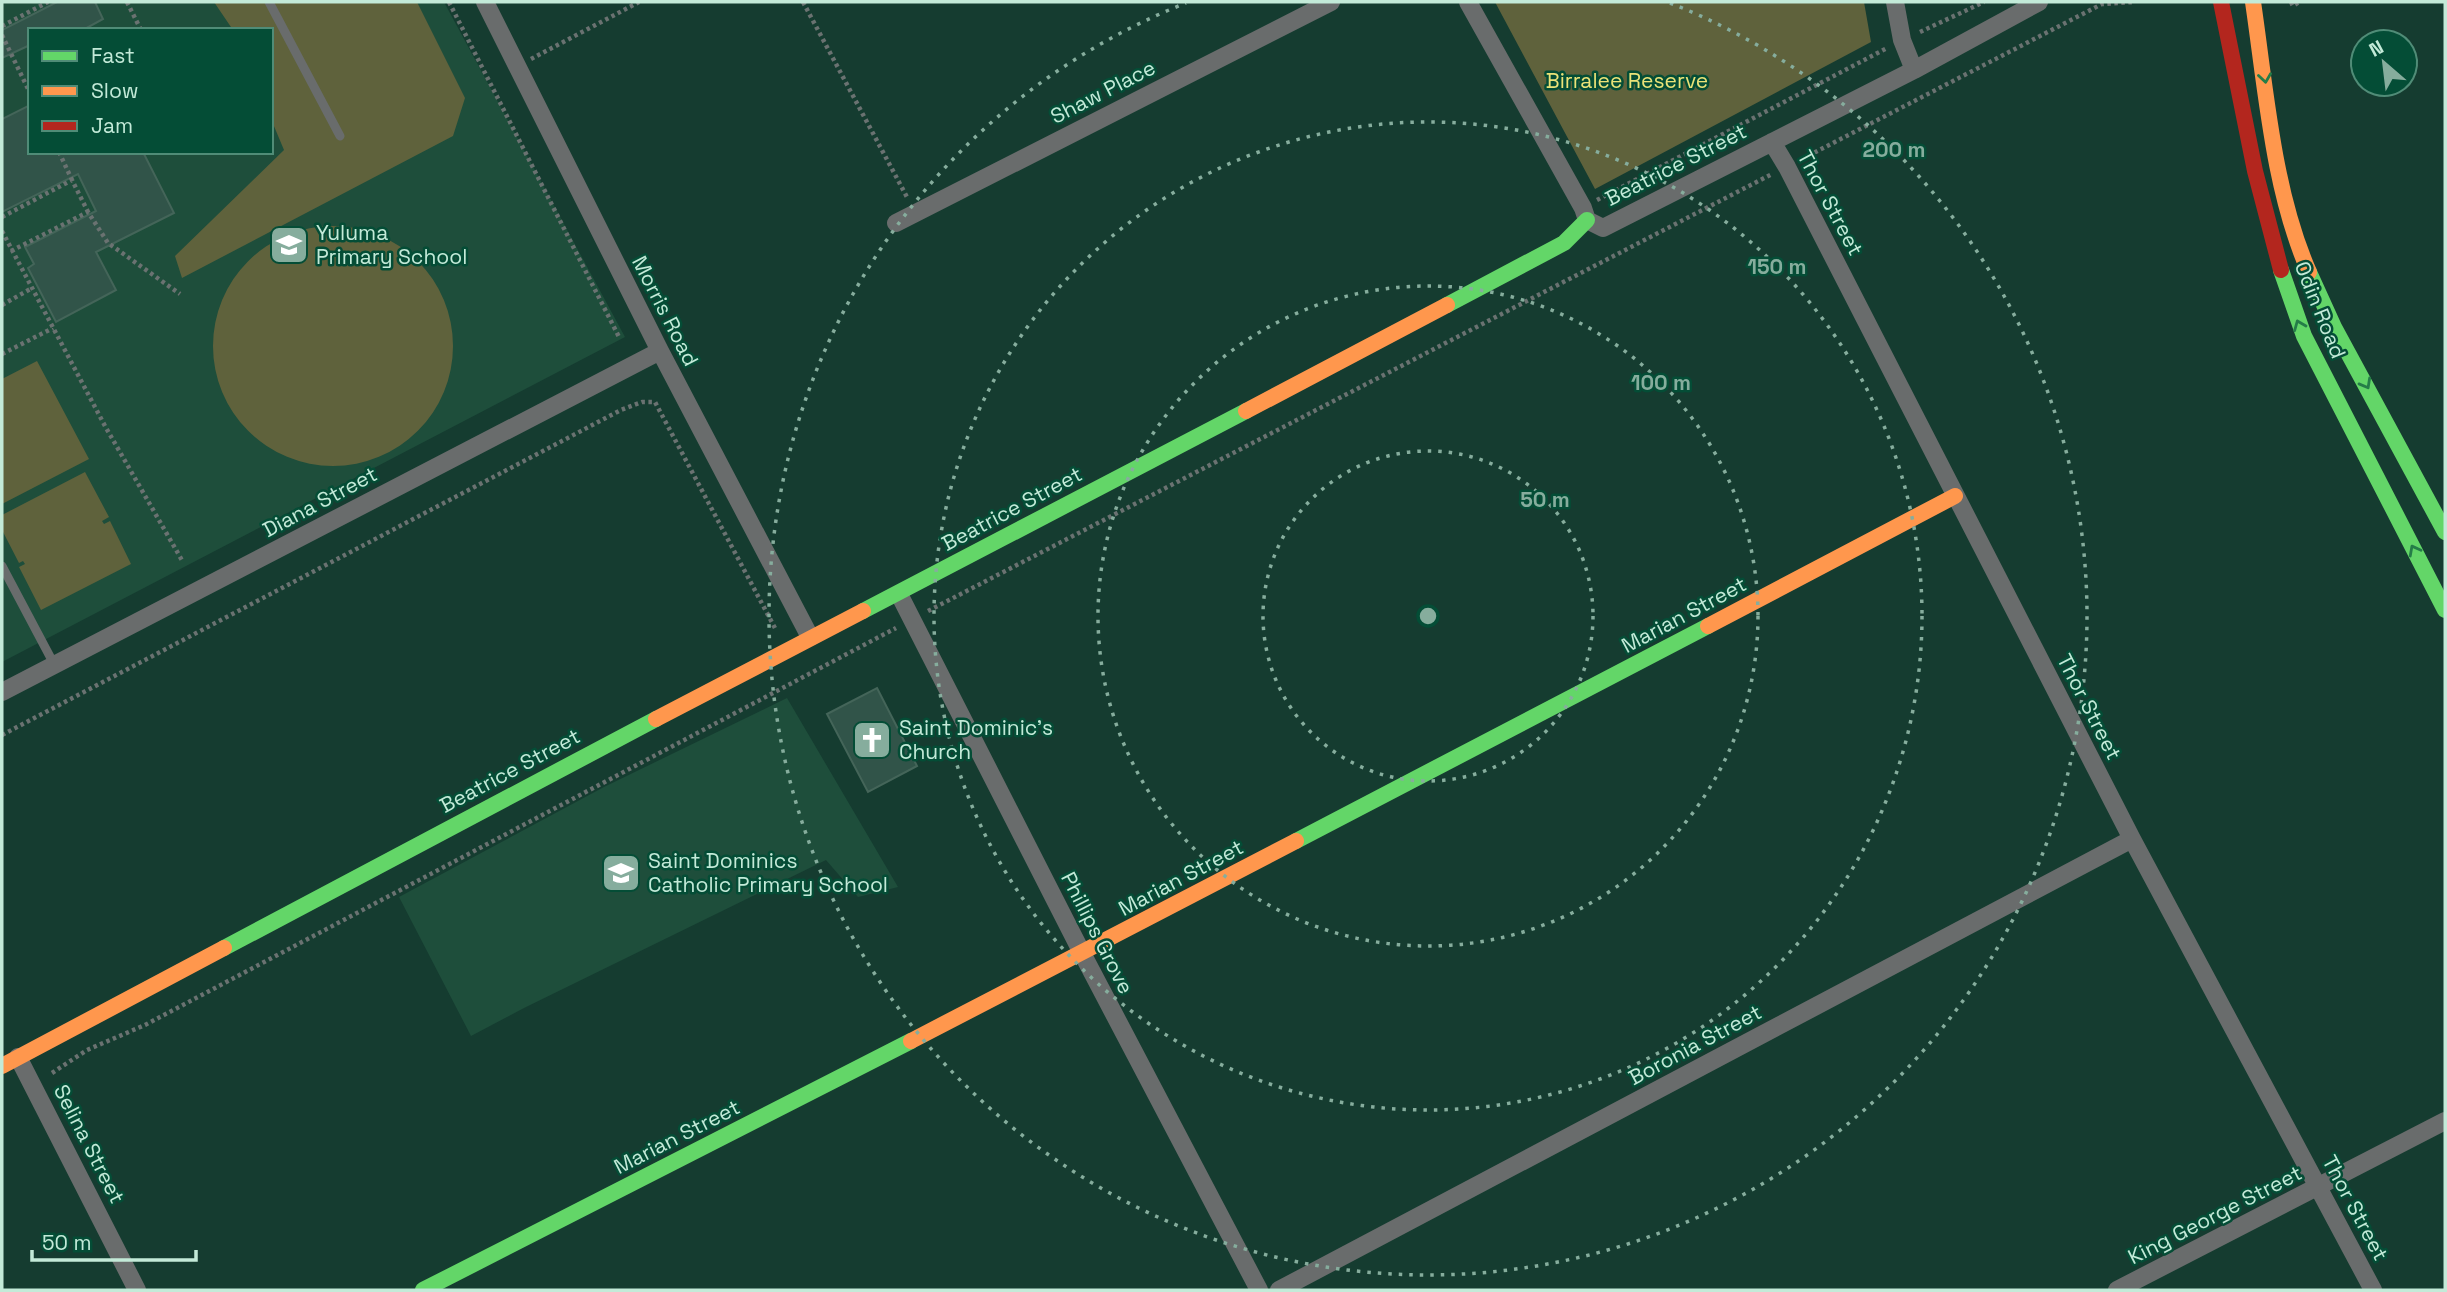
<svg xmlns="http://www.w3.org/2000/svg" width="2447" height="1292" font-family="'Space Grotesk',sans-serif">
  <rect width="100%" height="100%" fill="#153c30"/>
  <path fill="#1e4e3b" fill-rule="evenodd" d="M2 2H444L625 337 2 662ZM30 30H271V152H30Z
    M787 698 898 887 858 897 826 860 524 1008 471 1036 399 897 604 787Z"/>
  <path fill="#5f623c" d="M214 2H417L465 98 453 136 182 278 175 256 284 150 271 119V30H233Z
    M1495 2H1864L1871 42 1595 189Z
    M213 346a120 120 0 1 1 240 0a120 120 0 1 1-240 0Z
    M37 361 89 459 2 504V379Z
    M85 472 109 517 102 521 104 524 110 521 131 564 41 610 19 567 25 564 23 561 19 563 2 530V515Z"/>
  <path fill="#315449" stroke="#446559" stroke-width="2" d="M57 2H95L103 19 83 30H30V45L2 58V30Z
    M30 105V152H143L174 213 96 252 116 290 56 322 28 268 34 264 25 247 96 211 78 174 2 212V119Z
    M877 688 917 766 868 792 827 714Z"/>
  <g fill="none" stroke-linecap="round" stroke-linejoin="round">
    <path stroke="#6a7271" stroke-width="4.5" stroke-dasharray="3.5 3.5" stroke-linecap="butt" d="M127 2 141 30
      M449 2 619 337
      M803 2 908 199
      M2291 2 2293 6 2299 2
      M2 26 48 2
      M1920 32 1984 2
      M2 35 30 93
      M531 59 639 2
      M59 152 72 180
      M1802 159 2102 4 2134 2
      M1597 200 1887 48
      M2 217 72 180 88 212
      M2 231 105 426 183 562
      M11 251 88 212 108 243 180 294
      M2 305 32 288
      M2 354 53 328
      M928 611 1772 174
      M2 735 621 410 642 402H655L776 630
      M52 1073 87 1050 145 1025 896 628"/>
    <path stroke="#696c6c" stroke-width="9" d="M269 2 340 136
      M2 566 55 666"/>
    <path stroke="#696c6c" stroke-width="18" d="M485 2 660 351 810 637
      M1468 2 1583 208 1587 220 1603 228 1914 70 2039 2
      M1895 2 1902 40 1914 70
      M1772 142 1787 167 2132 839 2373 1290
      M896 223 1331 2
      M899 594 1082 953 1259 1290
      M2 692 660 351
      M18 1057 137 1290
      M1279 1290 2132 839
      M2117 1290 2445 1121"/>
    <path stroke="#63d668" stroke-width="16" d="M2281 270 2304 336 2445 610
      M2309 272 2334 327 2445 532
      M1447 305 1564 243 1587 220
      M863 611 1246 411
      M1296 841 1708 626
      M224 948 656 719
      M423 1290 911 1041"/>
    <path stroke="#ff974d" stroke-width="16" d="M2253 2C2266 90 2273 190 2309 272
      M1246 411 1447 305
      M1708 626 1955 496
      M656 719 863 611
      M911 1041 1296 841
      M2 1066 224 948"/>
    <path stroke="#b3261e" stroke-width="16" d="M2221 2 2255 171 2281 270"/>
  </g>
  <defs><path id="oneway-chevron" d="M-2-3.5L2.5 0L-2 3.5" fill="none" stroke-width="1.6" stroke-linecap="round" stroke-linejoin="round" transform="scale(1.75)"/></defs>
  <g stroke="#257d48">
    <use href="#oneway-chevron" transform="translate(2265 78) rotate(82)"/>
    <use href="#oneway-chevron" transform="translate(2299 325) rotate(-112)"/>
    <use href="#oneway-chevron" transform="translate(2366 384) rotate(61)"/>
    <use href="#oneway-chevron" transform="translate(2414 550) rotate(-118)"/>
  </g>
  <g fill="none" stroke="#86ad9d" stroke-width="3.5" stroke-dasharray="3.5 7">
    <circle cx="1428" cy="616" r="165"/>
    <circle cx="1428" cy="616" r="330"/>
    <circle cx="1428" cy="616" r="494"/>
    <path d="M1670 3A659 659 0 1 1 1186 3"/>
  </g>
  <defs>
    <symbol id="school-square" viewBox="-11 -11 22 22"><rect x="-9" y="-9" width="18" height="18" rx="4" fill="#86ad9d" stroke="#044d36"/><path d="M0-5L7-2L0 1L-7-2ZM-4 1L0 2.5L4 1V4Q0 6-4 4Z" fill="#fff"/></symbol>
    <symbol id="church-square" viewBox="-11 -11 22 22"><rect x="-9" y="-9" width="18" height="18" rx="4" fill="#86ad9d" stroke="#044d36"/><path d="M-1.2-6h2.4v3.5h3.3v2.4h-3.3V6h-2.4V-.1h-3.3v-2.4h3.3Z" fill="#fff"/></symbol>
  </defs>
  <g fill-rule="evenodd">
    <use href="#school-square" x="267" y="223" width="44" height="44"/>
    <use href="#church-square" x="850" y="718" width="44" height="44"/>
    <use href="#school-square" x="599" y="851" width="44" height="44"/>
  </g>
  <g text-anchor="middle" stroke-width="5" stroke-linejoin="round" paint-order="stroke">
    <g font-size="21" fill="#ebe378" stroke="#044d36">
      <text x="1627" y="88">Birralee Reserve</text>
    </g>
    <g font-size="21" fill="#c3ead8" stroke="#044d36">
      <text transform="translate(1103 92) rotate(-27)" y="7">Shaw Place</text>
      <text transform="translate(1676 165) rotate(-27)" y="7">Beatrice Street</text>
      <text transform="translate(1830 203) rotate(62)" y="7">Thor Street</text>
      <text transform="translate(2320 310) rotate(68)" y="7">Odin Road</text>
      <text transform="translate(665 311) rotate(63)" y="7">Morris Road</text>
      <text transform="translate(320 502) rotate(-28)" y="7">Diana Street</text>
      <text transform="translate(1012 509) rotate(-28)" y="7">Beatrice Street</text>
      <text transform="translate(1684 615) rotate(-28)" y="7">Marian Street</text>
      <text transform="translate(2089 707) rotate(63)" y="7">Thor Street</text>
      <text transform="translate(510 771) rotate(-28)" y="7">Beatrice Street</text>
      <text transform="translate(1181 878) rotate(-28)" y="7">Marian Street</text>
      <text transform="translate(1097 933) rotate(63)" y="7">Phillips Grove</text>
      <text transform="translate(1695 1045) rotate(-28)" y="7">Boronia Street</text>
      <text transform="translate(677 1137) rotate(-27)" y="7">Marian Street</text>
      <text transform="translate(89 1144) rotate(63)" y="7">Selina Street</text>
      <text transform="translate(2355 1208) rotate(62)" y="7">Thor Street</text>
      <text transform="translate(2215 1215) rotate(-27)" y="7">King George Street</text>
    </g>
    <g font-size="21" fill="#c3ead8" stroke="#044d36" text-anchor="start">
      <text x="316" y="240">Yuluma<tspan x="316" dy="24">Primary School</tspan></text>
      <text x="899" y="735">Saint Dominic's<tspan x="899" dy="24">Church</tspan></text>
      <text x="648" y="868">Saint Dominics<tspan x="648" dy="24">Catholic Primary School</tspan></text>
    </g>
  </g>
  <circle cx="1428" cy="616" r="10" fill="#86ad9d" stroke="#044d36" stroke-width="3.5"/>
  <g font-size="21" text-anchor="middle" font-weight="bold" fill="#86ad9d" stroke="#044d36" stroke-width="5" stroke-linejoin="round" paint-order="stroke">
    <text x="1894" y="157">200 m</text>
    <text x="1777" y="274">150 m</text>
    <text x="1661" y="390">100 m</text>
    <text x="1545" y="507">50 m</text>
  </g>
  <rect width="2447" height="1292" fill="none" stroke="#c3ead8" stroke-width="7"/>
  <rect x="28" y="28" width="245" height="126" fill="#044d36" stroke="#508c77" stroke-width="2"/>
  <rect x="42" y="51" width="35" height="10" fill="#63d668" stroke="#508c77" stroke-width="2"/>
  <text x="91" y="63" font-size="21" fill="#c3ead8">Fast</text>
  <rect x="42" y="86" width="35" height="10" fill="#ff974d" stroke="#508c77" stroke-width="2"/>
  <text x="91" y="98" font-size="21" fill="#c3ead8">Slow</text>
  <rect x="42" y="121" width="35" height="10" fill="#b3261e" stroke="#508c77" stroke-width="2"/>
  <text x="91" y="133" font-size="21" fill="#c3ead8">Jam</text>
  <g transform="translate(2384 63) rotate(332)"><circle r="33" fill="#044d36" stroke="#508c77" stroke-width="2"/>
  <path d="M0-5L12 26L0 18L-12 26Z" fill="#86ad9d"/>
  <text y="-10" font-size="19" font-weight="bold" text-anchor="middle" fill="#c3ead8">N</text>
  </g>
  <path d="M32 1250v10h164v-10" fill="none" stroke="#c3ead8" stroke-width="3.5"/>
  <text x="42" y="1250" font-size="21" fill="#c3ead8" stroke="#044d36" stroke-width="5" paint-order="stroke">50 m</text>
</svg>
